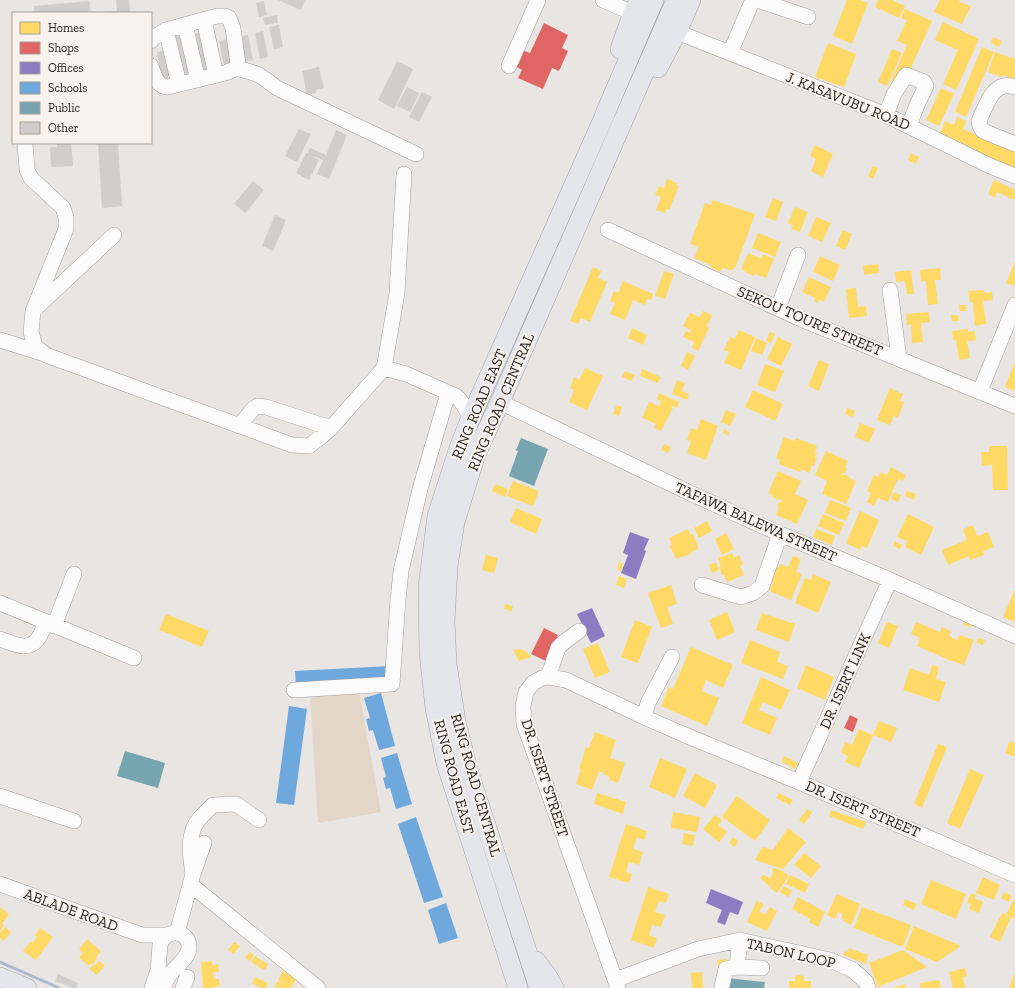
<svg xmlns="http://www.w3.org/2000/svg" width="1015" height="988" font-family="'Zilla Slab',serif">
  <rect width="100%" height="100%" fill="#e8e5e2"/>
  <path fill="#e3d6c8" d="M359 692 381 812 318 823 310 695Z"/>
  <path fill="#ffd966" d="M847 0H860L868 3 852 44 833 36Z
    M878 0H892L905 6 899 18 875 7Z
    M940 0H960L959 2 971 6 962 24 934 12Z
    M905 9 932 21 909 72 898 84 891 81 907 45 897 41 907 20 901 18Z
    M943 22 979 39 956 90 943 84 958 50 935 40Z
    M993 37 1002 41 999 47 991 43Z
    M828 43 856 54 844 87 815 77Z
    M982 47 994 52 966 117 955 112Z
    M892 49 902 53 887 86 878 82Z
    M995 52 1015 59V80L1003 75 1002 77 988 72Z
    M941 88 954 94 939 126 926 120Z
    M957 117 966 121 963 129 1015 152V169L939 136 945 121 954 125Z
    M815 145 833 154 823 177 811 171 816 159 810 156Z
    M911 153 919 157 916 164 908 160Z
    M873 166 878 168 873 179 868 176Z
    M667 179 677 183 676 185 679 186 669 210 666 209 665 213 656 210 661 197 655 195 659 186 664 188Z
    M994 180 1015 190V198L1014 200 997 192 995 198 988 194Z
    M773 198 783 202 776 221 765 217Z
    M712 200 755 214 736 266 734 269 730 270 722 268 720 272 710 267 711 265 694 258 699 247 690 244 705 203 711 205Z
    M795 207 808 212 800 232 791 229 793 225 788 223Z
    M816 217 831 223 822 242 808 236Z
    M843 230 852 234 845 250 836 246Z
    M758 233 781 242 775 257 752 248Z
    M748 253 761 258 763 254 774 259 766 278 755 274 753 276 745 272V271L741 269Z
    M820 256 840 265 833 281 813 272Z
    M1015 262V283L1014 286 1006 283Z
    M878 264 879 273 864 275 863 266Z
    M593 267 601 271 598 278 607 282 590 322 581 318 578 324 570 321Z
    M940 268 941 280H935L938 304 928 305 926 281 921 282 920 270Z
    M911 270 914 294H907L905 281 896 282 895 272Z
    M664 271 674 274 665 299 655 296Z
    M809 277 831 287 824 302 819 300 818 303 814 301 815 298 802 292Z
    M623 281 653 294 651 300 647 299 645 305 633 300 625 320 610 314 615 303 610 301 614 291 618 293Z
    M856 288 858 307 866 306 867 316 849 318 846 289Z
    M984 290 985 293 992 292 993 300 983 301 986 324 975 326 973 302H970L968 291Z
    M959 305H966V311H960Z
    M703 311 712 315 707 326 709 328 698 351 692 348 694 342 683 337 686 331 690 333 691 330 683 326 690 313 700 317Z
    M929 312 930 322 921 323 923 342 912 343 911 324 907 325 906 314Z
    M951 315H958L959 321H952Z
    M632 328 647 335 643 345 628 338Z
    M968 329V332L975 331 976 340 967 341 970 358 959 360 956 340H953L952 331Z
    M739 330 755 337 741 370 724 363 729 352 724 350 730 337 735 339Z
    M770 332 775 334 771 343 766 341Z
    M778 337 792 344 781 366 767 359Z
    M756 338 767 343 762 355 751 351Z
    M687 352 695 356 688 370 681 366Z
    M819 360 829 364 819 391 808 386Z
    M1015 362V391L1005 387Z
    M765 364 784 371 775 392 757 385Z
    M585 368 603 376 587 410 569 402 574 390 570 388 574 377 579 380Z
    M642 369 661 377 658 383 640 376Z
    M625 371 635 375 632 381 622 377Z
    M677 380 685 383 682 391 689 394 687 400 672 394Z
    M890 388 903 394 900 401 904 402 898 418 894 416 890 425 877 420Z
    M753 390 783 404 775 421 745 407Z
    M659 393 679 402 677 408 672 406 671 408H673L661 431 654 428 656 424 642 418 649 402 659 406 661 401 657 399Z
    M616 405 622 407 619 416 613 414Z
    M847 408 855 411 853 417 845 414Z
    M726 410 736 414 730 426 721 422Z
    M701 419 718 426 706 460 687 453 691 441 687 440 691 428 697 430Z
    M860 423 875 429 869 443 855 437Z
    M724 429 729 432 728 436 723 433Z
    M784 437 795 441 796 438 817 446 815 452 817 453 815 457 817 458 814 466 812 465 809 473 801 469 800 472 779 464 780 460 776 458Z
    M664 444 671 447 668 453 661 450Z
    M989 446H1007L1008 490H993L992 465 982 466 981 452H989Z
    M826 451 848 461 845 468H847L845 473H843L842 475H844V474L850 477 849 478 856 481 846 504 822 494 827 481 815 475Z
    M891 467 906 475 903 481 898 479 888 502 878 498 874 506 867 502 871 493 867 491 874 475 878 477 881 472 887 475Z
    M778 471 801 481 795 494 808 500 797 524 776 515 779 507 777 506 780 501 782 502V500L779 499 778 500 772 497V495L768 493Z
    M513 481 539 491 533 506 507 496Z
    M495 484 508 489 505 497 492 491Z
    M907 491 916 494 914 500 905 496Z
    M894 492 901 495 898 502 891 499Z
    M830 500 851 508 846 521 825 513Z
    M516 508 542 519 536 534 510 522Z
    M860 511 879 520 867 548 862 546 860 550 846 543Z
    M823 514 844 523 839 535 818 526Z
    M908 514 934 527 921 555 905 547 907 541 897 537Z
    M707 521 712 531 699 538 694 528Z
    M973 525 977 536 988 532 994 547 983 551 984 555 970 560 969 556 948 565 942 550 967 540 963 529Z
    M688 529 691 535 693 534 699 549 691 552V554L683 557V556L676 559 670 546 672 545 669 538Z
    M816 529 835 536 832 545 813 537Z
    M726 533 734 549 722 555 715 539Z
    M895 541 902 545 900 549 893 546Z
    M732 553 734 558 739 555 743 564 740 566 744 575 727 582 724 575H722L719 567 721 566 718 558Z
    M486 555 498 558 494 573 482 570Z
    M793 556 801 559 796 572 802 574 791 600 769 591 773 582 771 581 777 567H779L780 564 788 567Z
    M619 562 623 564 621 571 617 569Z
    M716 562 719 570 712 573 709 565Z
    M813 574 831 582 818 613 795 603 805 578 811 580Z
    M619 576 627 579 624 588 616 585Z
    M671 585 677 604 667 607 673 624 661 628 648 593Z
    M1015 590V622L1003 617Z
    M505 604 513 606 512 611 504 609Z
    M727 612 735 632 717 640 709 620Z
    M762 613 795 624 789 642 756 630Z
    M166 614 209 631 202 647 159 630Z
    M635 620 652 627 638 663 621 657Z
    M964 621 973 623 972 627 963 625Z
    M887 622 898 626 889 648 878 643Z
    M916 622 940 632 942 627 951 631 949 636 957 640 960 635 974 640 964 665 949 660 917 646 920 638 911 634Z
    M978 638 985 640 983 645 977 643Z
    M750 640 780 652 777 662 788 666 783 679 741 663Z
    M598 643 610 672 595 678 583 649Z
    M691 647 733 665 723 688 706 680 702 691 719 698 707 726 661 706 669 687 673 689Z
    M520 649 527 652 531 657 519 661 513 650Z
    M806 665 834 677 825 700 797 688Z
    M932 665 939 667 936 679 946 682 939 702 903 690 910 668 929 675Z
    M761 677 790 690 781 710 763 702 759 710 777 718 770 735 742 723Z
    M879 721 897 728 891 742 873 735Z
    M859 729 873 735 859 768 845 762 848 756 841 753 845 742 852 745Z
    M595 732 616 740 610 758 625 763 618 783 609 780 610 777 603 774 604 773 599 771 592 790 576 784 581 770 579 769 586 747 589 748Z
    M1010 741 1015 743V757L1005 753Z
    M938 744 947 747 922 808 914 804Z
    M784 756 798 763 795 769 782 762Z
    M660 758 687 769 675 798 649 787Z
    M970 769 984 775 960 829 947 823Z
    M695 773 717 785 705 808 683 796Z
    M597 793 626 802 623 814 594 804Z
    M779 793 793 800 790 805 776 798Z
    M737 796 770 820 755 841 722 817Z
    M807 809 812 812 804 824 799 820Z
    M831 810 866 822 863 829 829 816Z
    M673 812 700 817 697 832 671 828Z
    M715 815 722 820 718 825 727 832 719 842 703 829Z
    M626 824 647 831 644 840 637 837 633 849 643 852 639 865 629 862 626 872 632 874 629 883 609 877Z
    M788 828 806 842 783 869 755 860 762 847 773 850Z
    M684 833 695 835 693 846 682 844Z
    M733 837 738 841 735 847 729 843Z
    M804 853 821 866 811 878 794 865Z
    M774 868 783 871 770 887 760 878 763 875 771 878 773 872 772 870Z
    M783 871 789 876 777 893 770 888Z
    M790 875 809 884 805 893 786 884Z
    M983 877 1000 885 994 900 976 893Z
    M931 880 966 894 956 919 921 904Z
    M784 886 792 891 788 897 780 892Z
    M648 887 669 894 666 903 659 901 655 912 665 915 661 927 652 925 649 935 657 938 654 948 631 940Z
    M1004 892 1012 896 1009 902 1001 898Z
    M971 893 976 895 974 898 983 902 979 913 969 909 971 904 967 903Z
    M837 894 860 904 851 925 843 921 844 919 841 918 843 914 838 912 835 919 827 915Z
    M798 897 825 912 818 927 809 922 810 919 792 909Z
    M905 899 917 904 914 910 903 905Z
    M757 900 764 905 759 911 765 915 770 907 777 911 767 931 747 922Z
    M1014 900H1015V919L1006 914Z
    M0 907 9 914 2 924 4 925 0 931Z
    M862 907 911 925 903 947 854 928Z
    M1002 913 1011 917 1000 942 990 937Z
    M914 926 961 946 937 962 905 949Z
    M5 927 11 932 4 941 0 938V933Z
    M40 928 53 937 36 960 23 951 30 942 32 943 37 937 35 935Z
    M87 939 101 951 96 958 97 959 92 965 91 963 89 966 79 958 83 953 79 949Z
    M234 942 240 946 234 954 228 950Z
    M849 948 868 955 866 964 843 955 845 951 848 952Z
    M903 950 927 967 878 987 869 963Z
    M249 952 254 955 250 961 245 958Z
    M255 956 261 960 257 966 251 962Z
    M727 959 728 967 718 968 717 960Z
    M261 960 268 964 265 970 258 967Z
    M99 961 105 965 97 975 89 969 93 965 94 966Z
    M212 961V965L218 964 219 972H213L214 979H219L220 986 213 987V988H203L201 962Z
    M965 968 967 976 963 977 965 988H953L949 972Z
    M283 971 296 979 291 988 289 987V988H280L282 983 286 985 278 980Z
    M702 972 703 988H692L691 973Z
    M1015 973V988H1009Z
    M798 975 804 976V981H811V988H789V981H795V977Z
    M255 977 268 983 266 988H262L252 984Z
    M939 980 941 988H921L920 983Z
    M278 981 282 983 279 988 274 987Z
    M905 984 906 988H893Z"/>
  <path fill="#e06666" d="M544 23 568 35 562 48 568 51 559 71 552 68 543 89 518 78 522 70 515 66 522 50 530 53Z
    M544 628 558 635 546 661 531 654Z
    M850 715 858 719 853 732 844 728Z"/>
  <path fill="#8e7cc3" d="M630 532 649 539 644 550 646 551 636 579 621 573 628 555 623 553Z
    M592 608 605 636 591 643 577 614Z
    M711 889 743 902 738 915 730 912 725 925 717 922 722 910 706 903Z"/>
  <path fill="#6fa8dc" d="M391 666V682L296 687 295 671Z
    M381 693 395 746 379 750 373 730 369 731 366 719 370 718 364 698Z
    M289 706 307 709 294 805 276 803Z
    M397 753 412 804 396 809 390 788 386 789 383 778 386 777 381 758Z
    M416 817 443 897 424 903 398 824Z
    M446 903 458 938 439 944 428 910Z"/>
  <path fill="#76a5af" d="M521 438 548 449 534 486 509 476 518 451 516 450Z
    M125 751 165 763 158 788 117 776Z
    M727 978 765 982 764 988H726Z"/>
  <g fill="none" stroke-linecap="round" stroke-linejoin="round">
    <path stroke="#acb8d0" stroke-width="3" d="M0 962 48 983 59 988"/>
  </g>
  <path fill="#d0cdcb" d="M116 0H129L130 13H104V12L117 11Z
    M278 0H305L301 10Z
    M89 1 91 13H34V6Z
    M264 1 267 15 259 17 256 3Z
    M277 15 278 23 265 25 263 18Z
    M279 25 283 47 274 49 269 27Z
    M184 31 193 74 183 76 173 34Z
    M263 31 268 57 260 59 255 33Z
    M204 32 213 69 202 72 194 34Z
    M248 35 253 60 243 62 238 37Z
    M228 39 233 64 224 66 219 41Z
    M167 49 173 77 162 79 157 52Z
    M397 61 413 69 394 109 378 100Z
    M319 67 324 88 316 90V93L307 95 302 71Z
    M407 87 419 93 410 112 397 106Z
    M422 92 432 97 419 122 409 117Z
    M299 129 311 134 297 162 285 156Z
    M336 130 347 135 329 179 317 174 323 160 307 154 310 148 326 155Z
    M57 143H71L73 166 51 167 50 147H57Z
    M98 143H118L122 206 102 208Z
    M306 153 319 160 309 180 296 173Z
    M253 181 264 190 245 213 234 204Z
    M275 215 286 220 273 251 262 246Z
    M58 974 78 983 76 988H73L55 981Z"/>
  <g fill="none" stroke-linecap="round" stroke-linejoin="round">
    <defs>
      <path id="minor" d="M603 0 633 13
        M204 20 216 75
        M185 25 198 80
        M166 30 179 84
        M677 32 886 115 988 165 1015 176
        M151 41 153 38 166 30 217 16H225L229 18 233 28 238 64 237 68 225 73 168 87C157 87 154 75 151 66
        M730 53 751 4 755 1H760L808 17
        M509 66 538 0
        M237 68 257 74 265 79 277 88 416 154
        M1015 87C993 79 986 106 979 121L980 126 983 131 1015 144
        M886 115 894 94 906 75 924 82 926 86 917 105 909 126
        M25 143 27 170 31 178 63 208 66 217V229L33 311 31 332 35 346 46 355 292 445 309 446 322 436 331 428 384 368 406 374 456 396 460 400 471 417
        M608 230 803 320 1015 406
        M890 290 899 358
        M36 308 114 235
        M778 308 798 255
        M0 340 45 354
        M384 368 397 293 404 174
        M980 391 1015 305
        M500 402 690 493 780 534 890 580 1015 636
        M239 426 253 409 258 406 266 407 331 428
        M702 585 741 597 753 593 762 586 780 534
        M0 603 134 658
        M54 626 74 574
        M0 639C12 643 27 652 37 640 41 635 43 628 47 623
        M548 677 558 648 564 642 579 631
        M294 690 392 684 398 600 401 571 420 489 448 393
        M644 717 648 703 672 657
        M799 782 890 580
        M0 796 74 821
        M193 874C191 860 188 844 193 830 196 820 206 812 213 805L236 804 259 820
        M0 884 142 935H166
        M190 884 318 988
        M177 933 193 874 204 843
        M737 967 740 940
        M615 980 698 949 740 940 830 960 853 970 866 982 868 988
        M722 986 726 969 737 967 762 968
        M152 988 158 970 160 945C165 927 190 930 189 948 188 959 176 966 170 974 167 978 165 983 164 988
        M183 988 187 977
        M618 988 524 724 523 706 526 692 533 683 542 678 548 677 566 680 644 717 685 735 799 782 1015 875"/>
      <path id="major" d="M620 49 633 13 639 0
        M658 68 677 32 691 0
        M536 961 548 977 554 988
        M0 977 27 988
        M518 988 446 763 435 708 429 652 428 587 437 516 459 448 471 417 603 119 607 109 654 0
        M539 988 468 770 456 722 447 664 445 622 448 566 455 522 476 454 500 402 676 0"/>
    </defs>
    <use href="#minor" stroke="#a09e9c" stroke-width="16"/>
    <use href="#major" stroke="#a0a3ab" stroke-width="20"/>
    <use href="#minor" stroke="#fcfbfb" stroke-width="15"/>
    <use href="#major" stroke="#e4e6eb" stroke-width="19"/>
  </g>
  <g text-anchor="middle" stroke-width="4" stroke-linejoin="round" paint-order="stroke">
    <g font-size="15" fill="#221f1d" stroke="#f9f2ec">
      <text transform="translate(848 101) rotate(22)" y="5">J. KASAVUBU ROAD</text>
      <text transform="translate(810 321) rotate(23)" y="5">SEKOU TOURE STREET</text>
      <text transform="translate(501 402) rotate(-67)" y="5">RING ROAD CENTRAL</text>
      <text transform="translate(479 404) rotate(-67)" y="5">RING ROAD EAST</text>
      <text transform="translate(756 522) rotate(24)" y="5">TAFAWA BALEWA STREET</text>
      <text transform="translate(845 681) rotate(-66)" y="5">DR. ISERT LINK</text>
      <text transform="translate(454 777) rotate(75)" y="5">RING ROAD EAST</text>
      <text transform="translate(545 778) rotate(72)" y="5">DR. ISERT STREET</text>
      <text transform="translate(476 785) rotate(74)" y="5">RING ROAD CENTRAL</text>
      <text transform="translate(863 809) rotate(23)" y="5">DR. ISERT STREET</text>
      <text transform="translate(71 910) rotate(20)" y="5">ABLADE ROAD</text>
      <text transform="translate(791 953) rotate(13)" y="5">TABON LOOP</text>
    </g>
  </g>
  <rect x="12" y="12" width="140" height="132" fill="#f9f2ec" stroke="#a39e99"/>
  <rect x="20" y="22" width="20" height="12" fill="#ffd966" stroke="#a39e99"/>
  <text x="48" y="32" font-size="12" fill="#221f1d">Homes</text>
  <rect x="20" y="42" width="20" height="12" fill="#e06666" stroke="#a39e99"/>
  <text x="48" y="52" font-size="12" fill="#221f1d">Shops</text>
  <rect x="20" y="62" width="20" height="12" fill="#8e7cc3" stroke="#a39e99"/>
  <text x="48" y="72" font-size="12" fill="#221f1d">Offices</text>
  <rect x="20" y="82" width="20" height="12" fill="#6fa8dc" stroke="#a39e99"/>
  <text x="48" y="92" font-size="12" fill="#221f1d">Schools</text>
  <rect x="20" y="102" width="20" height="12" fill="#76a5af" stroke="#a39e99"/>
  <text x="48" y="112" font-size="12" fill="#221f1d">Public</text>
  <rect x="20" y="122" width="20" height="12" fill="#d0cdcb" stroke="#a39e99"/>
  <text x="48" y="132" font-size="12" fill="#221f1d">Other</text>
</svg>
